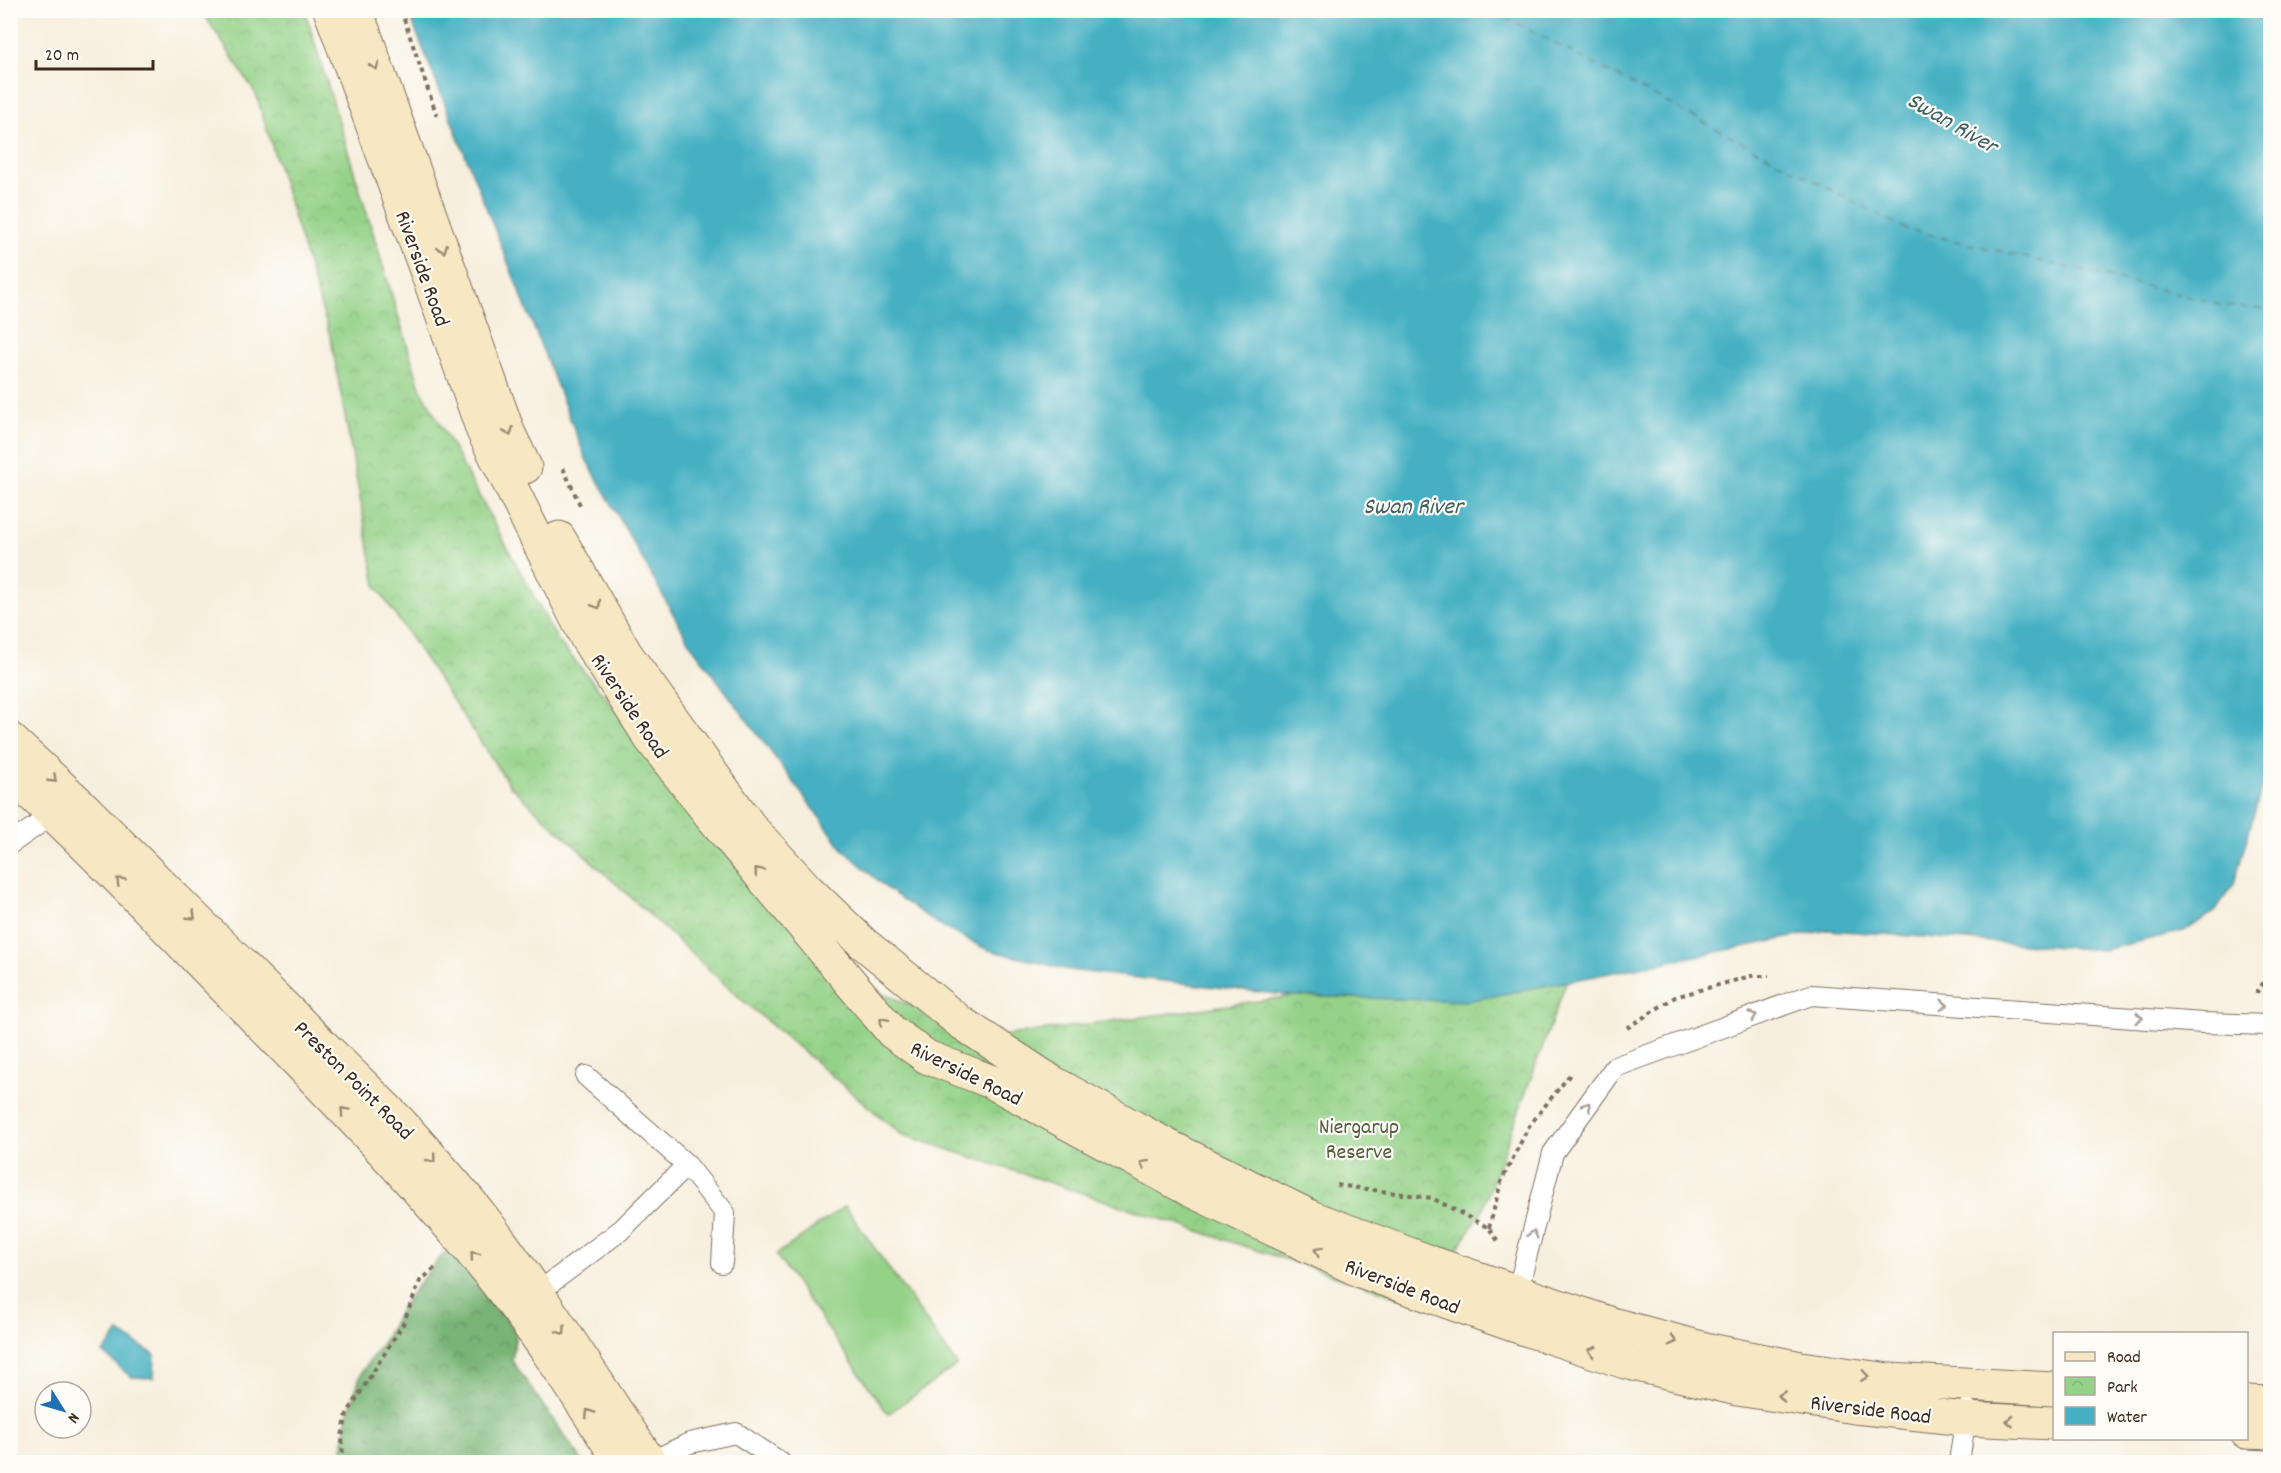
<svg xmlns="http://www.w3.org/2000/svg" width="2281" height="1473" font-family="Dekko,sans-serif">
  <defs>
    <pattern id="forest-crowns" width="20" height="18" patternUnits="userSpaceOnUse" patternTransform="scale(1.5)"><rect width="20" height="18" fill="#77b474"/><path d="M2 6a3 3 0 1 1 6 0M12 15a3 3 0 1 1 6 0" fill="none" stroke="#63935f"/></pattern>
    <pattern id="park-crowns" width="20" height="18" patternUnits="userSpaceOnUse" patternTransform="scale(1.5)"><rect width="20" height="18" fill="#94d288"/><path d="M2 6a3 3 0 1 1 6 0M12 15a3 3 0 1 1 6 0" fill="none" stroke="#80b475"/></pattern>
  </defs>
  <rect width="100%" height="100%" fill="#fdfcf7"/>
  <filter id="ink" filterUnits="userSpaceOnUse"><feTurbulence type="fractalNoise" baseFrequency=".0167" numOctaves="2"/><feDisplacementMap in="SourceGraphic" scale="12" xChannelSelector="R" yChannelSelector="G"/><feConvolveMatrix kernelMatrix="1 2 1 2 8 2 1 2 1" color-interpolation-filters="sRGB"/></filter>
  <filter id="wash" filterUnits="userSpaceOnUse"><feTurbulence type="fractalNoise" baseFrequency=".008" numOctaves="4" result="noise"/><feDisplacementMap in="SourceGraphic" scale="24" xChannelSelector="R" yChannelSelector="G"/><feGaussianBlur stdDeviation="1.35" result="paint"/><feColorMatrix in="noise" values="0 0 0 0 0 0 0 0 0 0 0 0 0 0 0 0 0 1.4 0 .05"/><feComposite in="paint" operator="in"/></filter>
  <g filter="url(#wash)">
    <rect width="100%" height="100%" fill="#f7efde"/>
    <path fill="#94d288" stroke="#687e53" stroke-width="1.5" d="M845 1206 957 1365 888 1414 776 1255Z"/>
    <path fill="url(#forest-crowns)" stroke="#596f49" stroke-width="1.5" d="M452 1245 516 1332 512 1361 583 1462H341L347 1418 361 1373 384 1340 402 1306 430 1269Z"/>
    <path fill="url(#park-crowns)" stroke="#687e53" stroke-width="1.5" d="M202 11H305L420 387 558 641 847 980 995 1037 1294 996 1468 1001 1567 980 1482 1211 1422 1304 901 1134 742 1000 510 786 376 586 331 339 256 94Z"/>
    <path fill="#45b0c3" stroke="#406d70" stroke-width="1.5" d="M408 11H2270V777L2264 779 2234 884 2214 912 2184 931 2103 950 1828 930 1468 1001 1294 996 1069 970 988 950 942 927 887 889 843 849 689 642 586 459Z
      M119 1332 155 1355 154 1378 131 1377 103 1353Z"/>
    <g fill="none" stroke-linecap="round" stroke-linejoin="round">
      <path stroke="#3f6060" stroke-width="1.5" stroke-dasharray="8 6" stroke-linecap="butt" d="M1492 10 1906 229 2229 306 2270 310"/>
    </g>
  </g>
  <g filter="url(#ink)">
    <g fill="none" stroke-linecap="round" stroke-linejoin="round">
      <defs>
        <path id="lane" d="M10 844 53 814
          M687 1165 725 1213 722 1263
          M536 1294 621 1230 687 1165 586 1076
          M1515 1301 1553 1153 1615 1067 1811 995 2203 1023 2270 1025
          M650 1462 690 1443 736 1433 780 1462
          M1959 1462 1967 1409"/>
        <path id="secondary" d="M330 10 434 292 483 431 587 639 651 739 712 817 892 1032 927 1057 992 1082 1190 1190 1363 1272 1510 1324 1625 1362 1737 1389 1855 1407 1965 1419 2054 1423
          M356 10 509 434 525 467
          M559 538 626 654 751 828 806 888 863 943 960 1022 1052 1082 1168 1146 1311 1217 1430 1262 1615 1325 1709 1350 1801 1368 1890 1380 2054 1389
          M10 739 80 804 399 1121C427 1152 457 1185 483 1218 543 1296 595 1381 650 1462
          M10 775C84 841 152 913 221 984 314 1078 408 1173 491 1276 539 1335 580 1399 620 1462
          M2246 1402 2270 1403
          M2246 1432 2270 1433"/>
      </defs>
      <use href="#lane" stroke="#7d6f61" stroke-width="22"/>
      <use href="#secondary" stroke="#7d6f61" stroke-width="35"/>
      <path stroke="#7d6f61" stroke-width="4" stroke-dasharray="4.5 4.5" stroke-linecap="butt" d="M401 10 437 116
        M563 468 581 507
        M2255 992H2257L2270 973
        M1627 1028 1675 997 1751 976H1769
        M1337 1185 1432 1198 1489 1228 1498 1241
        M1489 1228 1501 1182 1529 1126 1572 1072
        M343 1462 342 1436 347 1414 403 1324 420 1281 437 1266"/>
      <use href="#lane" stroke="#fff" stroke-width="20"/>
      <use href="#secondary" stroke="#f7e8c3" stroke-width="33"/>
    </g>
    <defs><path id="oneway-chevron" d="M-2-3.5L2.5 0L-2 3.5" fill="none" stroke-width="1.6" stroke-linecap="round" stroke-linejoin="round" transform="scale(1.5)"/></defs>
    <g stroke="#998970">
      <use href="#oneway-chevron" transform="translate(375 66) rotate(70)"/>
      <use href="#oneway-chevron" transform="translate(443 249) rotate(69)"/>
      <use href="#oneway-chevron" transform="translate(509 432) rotate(68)"/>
      <use href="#oneway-chevron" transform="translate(597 605) rotate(60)"/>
      <use href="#oneway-chevron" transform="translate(53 779) rotate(43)"/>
      <use href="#oneway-chevron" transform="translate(758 871) rotate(-130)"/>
      <use href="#oneway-chevron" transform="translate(120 881) rotate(-135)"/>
      <use href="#oneway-chevron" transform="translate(192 916) rotate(44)"/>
      <use href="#oneway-chevron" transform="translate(883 1021) rotate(-130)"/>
      <use href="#oneway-chevron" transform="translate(344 1111) rotate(-133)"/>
      <use href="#oneway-chevron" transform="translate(432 1159) rotate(51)"/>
      <use href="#oneway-chevron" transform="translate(1144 1164) rotate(-151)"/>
      <use href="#oneway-chevron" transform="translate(1318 1251) rotate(-154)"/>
      <use href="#oneway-chevron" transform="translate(474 1255) rotate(-130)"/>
      <use href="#oneway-chevron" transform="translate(562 1331) rotate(56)"/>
      <use href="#oneway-chevron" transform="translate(1673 1341) rotate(15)"/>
      <use href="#oneway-chevron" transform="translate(1592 1351) rotate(-162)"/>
      <use href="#oneway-chevron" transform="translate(1865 1376) rotate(8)"/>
      <use href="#oneway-chevron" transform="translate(1782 1396) rotate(-171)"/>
      <use href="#oneway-chevron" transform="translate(589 1413) rotate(-123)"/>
      <use href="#oneway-chevron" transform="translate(2010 1421) rotate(-177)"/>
    </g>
    <g stroke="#a79f9a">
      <use href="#oneway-chevron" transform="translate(1944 1005) rotate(4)"/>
      <use href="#oneway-chevron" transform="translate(1753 1016) rotate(-20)"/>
      <use href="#oneway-chevron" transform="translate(2139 1018) rotate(4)"/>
      <use href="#oneway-chevron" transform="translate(1587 1106) rotate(-54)"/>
      <use href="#oneway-chevron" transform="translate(1533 1234) rotate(-76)"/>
    </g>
  </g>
  <g text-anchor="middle" stroke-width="4.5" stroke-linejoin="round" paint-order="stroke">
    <g font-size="22" fill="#3b2a1e" stroke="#fdfcf7">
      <text transform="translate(424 268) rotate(70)" y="8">Riverside Road</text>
      <text transform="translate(631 705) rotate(56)" y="8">Riverside Road</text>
      <text transform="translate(967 1072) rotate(26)" y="8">Riverside Road</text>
      <text transform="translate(355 1079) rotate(45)" y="8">Preston Point Road</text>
      <text transform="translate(1403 1285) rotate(21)" y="8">Riverside Road</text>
      <text transform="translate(1871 1408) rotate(7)" y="8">Riverside Road</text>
    </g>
    <g font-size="22" fill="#565c3e" stroke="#fdfcf7">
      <text x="1359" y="1133">Niergarup<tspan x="1359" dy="25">Reserve</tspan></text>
    </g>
    <g font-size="24" font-style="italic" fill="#3f6060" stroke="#fdfcf7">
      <text transform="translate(1953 122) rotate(30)" y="8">Swan River</text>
      <text x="1413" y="513">Swan River</text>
    </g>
  </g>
  <rect width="2281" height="1473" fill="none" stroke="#fdfcf7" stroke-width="36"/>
  <rect x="2053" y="1332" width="195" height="108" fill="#fdfcf7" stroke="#afa8a0" stroke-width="1.5"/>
  <rect x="2065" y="1352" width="30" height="9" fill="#f7e8c3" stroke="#afa8a0" stroke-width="1.5"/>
  <text x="2107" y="1362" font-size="18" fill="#3b2a1e">Road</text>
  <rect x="2065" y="1377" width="30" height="18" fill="url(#park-crowns)" stroke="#afa8a0" stroke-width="1.5"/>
  <text x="2107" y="1392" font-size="18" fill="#3b2a1e">Park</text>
  <rect x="2065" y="1407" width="30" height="18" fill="#45b0c3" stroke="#afa8a0" stroke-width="1.5"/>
  <text x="2107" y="1422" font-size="18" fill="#3b2a1e">Water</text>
  <g transform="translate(63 1410) rotate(127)"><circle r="28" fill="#fdfcf7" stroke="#afa8a0" stroke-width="1.5"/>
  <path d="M0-4.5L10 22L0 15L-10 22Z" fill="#1f6fb2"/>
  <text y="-9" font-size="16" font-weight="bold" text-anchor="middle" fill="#3b2a1e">N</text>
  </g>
  <path d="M36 60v9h117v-9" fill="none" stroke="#3b2a1e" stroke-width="3"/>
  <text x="45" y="60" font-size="18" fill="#3b2a1e" stroke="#fdfcf7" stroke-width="4.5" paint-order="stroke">20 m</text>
</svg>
